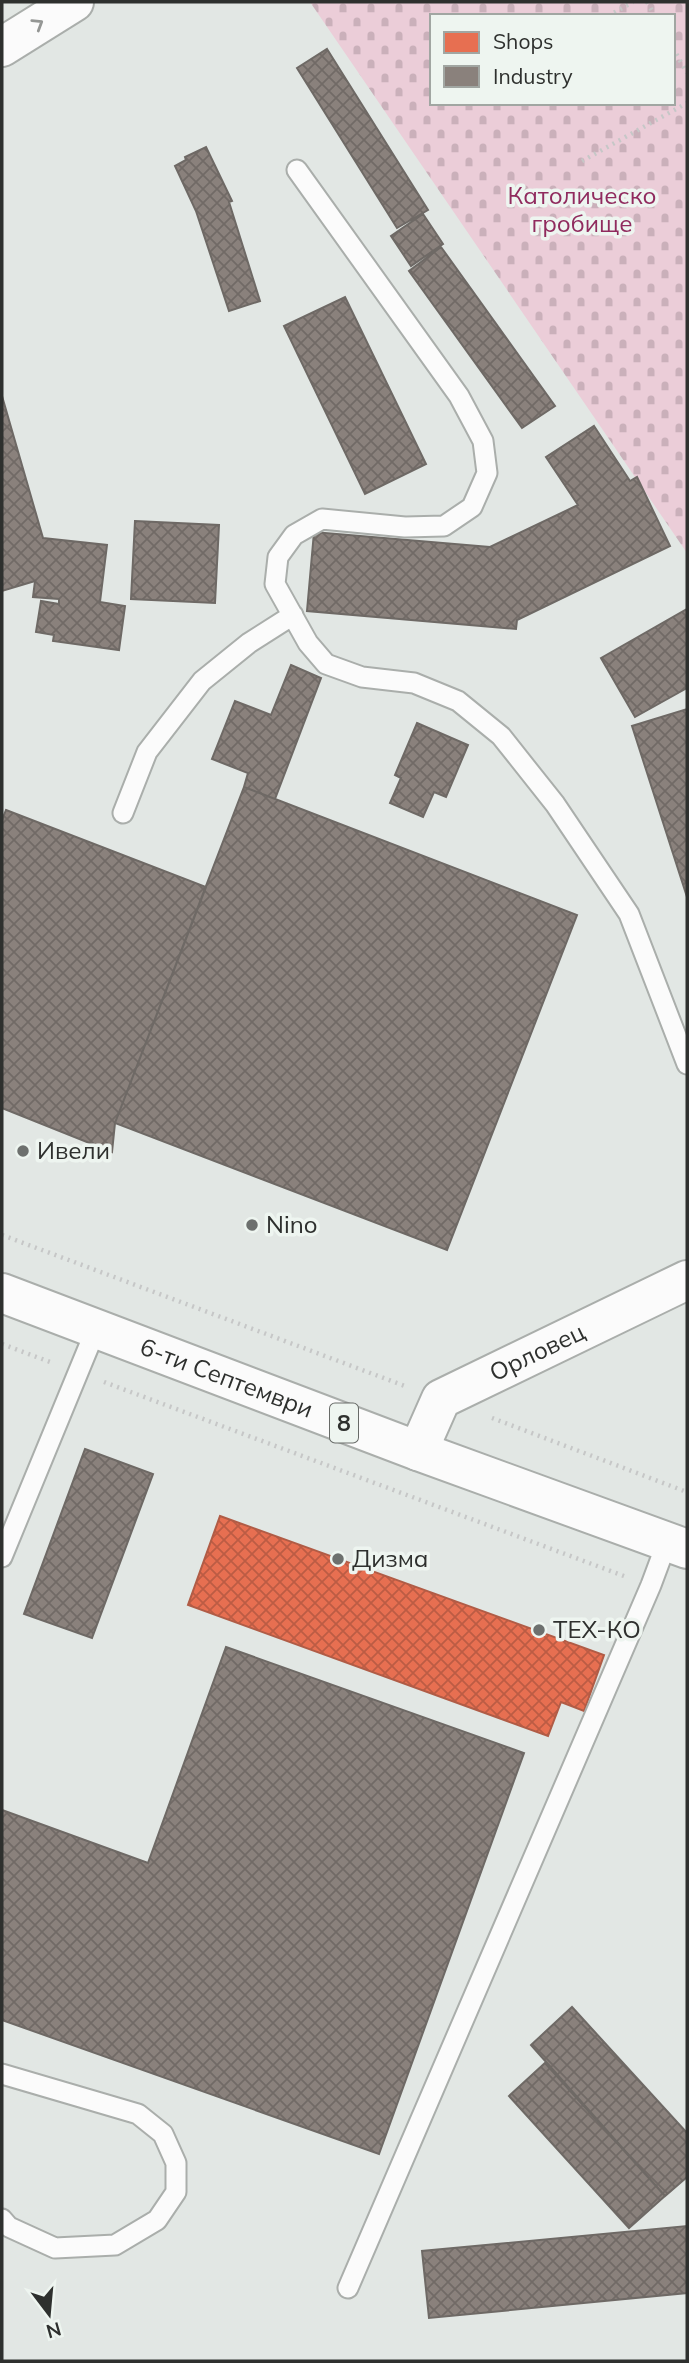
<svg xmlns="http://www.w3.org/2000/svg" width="689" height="2363" font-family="Mulish,sans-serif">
  <defs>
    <pattern id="cemetery-stones" width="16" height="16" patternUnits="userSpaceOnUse" patternTransform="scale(1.75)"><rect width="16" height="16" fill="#ebcdd8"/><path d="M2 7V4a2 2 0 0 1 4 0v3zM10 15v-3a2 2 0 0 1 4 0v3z" fill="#cab0ba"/></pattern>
    <pattern id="shops-cross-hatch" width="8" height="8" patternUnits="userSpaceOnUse" patternTransform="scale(1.75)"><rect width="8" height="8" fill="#e76f51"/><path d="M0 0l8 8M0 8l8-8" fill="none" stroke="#bc5c44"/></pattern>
    <pattern id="industry-cross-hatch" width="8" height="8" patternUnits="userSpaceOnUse" patternTransform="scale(1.75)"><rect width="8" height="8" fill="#8a817c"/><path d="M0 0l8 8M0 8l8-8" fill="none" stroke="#716a66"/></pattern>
  </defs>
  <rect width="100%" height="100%" fill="#e2e7e4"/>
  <path fill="url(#cemetery-stones)" fill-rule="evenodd" d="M310 2H687V553ZM432 16H673V103H432Z"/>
  <path fill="url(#shops-cross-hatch)" stroke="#b05c46" stroke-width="2" d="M220 1516 604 1655 584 1711 561 1702 548 1736 188 1605Z"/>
  <path fill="url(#industry-cross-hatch)" stroke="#6e6965" stroke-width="2" d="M327 49 428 210 397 228 297 68Z
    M206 147 232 201 229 202 260 301 229 311 196 211 175 166 186 160 185 157Z
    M423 214 443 244 411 266 391 236Z
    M441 247 555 406 522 428 409 271Z
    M345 297 426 464 365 494 284 326Z
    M2 396 43 538 107 545 100 602 125 606 119 650 53 641 54 635 36 632 41 601 59 604V599L33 597 35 581 2 591Z
    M594 426 630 481 637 477 670 546 517 620 516 629 307 611 314 532 490 547 578 505 546 457Z
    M135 521 219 525 215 603 131 599Z
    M687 609V688L635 717 601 658Z
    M291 665 321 678 275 799 244 787 248 773 212 759 235 701 271 715Z
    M687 709V897L632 726Z
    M417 723 468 745 446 797 434 792 423 817 390 803 401 778 395 775Z
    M244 787 577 915 447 1250 115 1123Z
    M6 810 206 887 115 1123 112 1152 2 1108V820Z
    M85 1449 153 1474 92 1638 24 1614Z
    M226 1647 524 1753 379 2154 2 2020V1810L148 1863Z
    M572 2007 687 2133V2177L665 2196 531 2045Z
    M545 2063 665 2196 629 2228 509 2096Z
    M687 2226V2293L429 2318 422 2251Z"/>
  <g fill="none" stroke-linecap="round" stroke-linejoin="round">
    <defs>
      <path id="service" d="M297 170 459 396 483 441 487 473 472 507 444 526 405 527 322 519 294 535 278 557 275 584 308 643 326 664 362 677 414 683 458 701 501 736 555 804 629 914 687 1064
        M123 813 147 752 202 681 249 643 293 615
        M2 1557 96 1329
        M2 2074 138 2114 163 2134 176 2163V2192L157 2220 115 2245 55 2248 9 2227 2 2219
        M348 2288 651 1585 667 1542"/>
      <g id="minor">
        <path id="s1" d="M418 1451 441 1399 687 1280"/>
      </g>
      <g id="primary">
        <path d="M2 47 74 2"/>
        <path id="s2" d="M2 1293 418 1451 687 1549"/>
      </g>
    </defs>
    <use href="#service" stroke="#aaaeab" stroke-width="23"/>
    <use href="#minor" stroke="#aaaeab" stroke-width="42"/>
    <use href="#primary" stroke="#aaaeab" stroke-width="42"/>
    <path stroke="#c6c7c7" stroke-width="4.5" stroke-dasharray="2 5" stroke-linecap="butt" d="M647 2 655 16
      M608 16 633 2
      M673 48 687 73
      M582 161 687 103
      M2 1235 405 1386
      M2 1344 50 1362
      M104 1382 624 1576
      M492 1418 687 1492"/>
    <use href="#service" stroke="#fbfbfb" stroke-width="19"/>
    <use href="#minor" stroke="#fbfbfb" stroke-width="38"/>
    <use href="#primary" stroke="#fbfbfb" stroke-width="38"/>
  </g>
  <defs><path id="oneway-chevron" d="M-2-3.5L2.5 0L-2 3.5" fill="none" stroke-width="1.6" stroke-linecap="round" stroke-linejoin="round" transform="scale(1.75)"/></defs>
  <use stroke="#949694" href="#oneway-chevron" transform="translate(38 24) rotate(-32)"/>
  <g fill="#6d706e" stroke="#eef5f0" stroke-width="2.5">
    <circle cx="23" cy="1151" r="7"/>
    <circle cx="252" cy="1225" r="7"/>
    <circle cx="338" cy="1559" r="7"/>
    <circle cx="539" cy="1630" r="7"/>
  </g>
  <g text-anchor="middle" stroke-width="7" stroke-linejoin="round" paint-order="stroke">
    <rect fill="#eef5f0" stroke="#686b68" stroke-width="2" x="330" y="1403.5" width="28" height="39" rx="5"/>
    <g font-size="23" font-weight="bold" fill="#2e302e">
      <text x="344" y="1431">8</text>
    </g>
    <g font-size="24" fill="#902b5e" stroke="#eef5f0">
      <text x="582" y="204">Католическо<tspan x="582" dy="28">гробище</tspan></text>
    </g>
    <g font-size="24" fill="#2e302e" stroke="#eef5f0" text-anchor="start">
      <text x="37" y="1159">Ивели</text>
      <text x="266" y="1233">Nino</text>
      <text x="352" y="1567">Дизма</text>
      <text x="553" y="1638">ТЕХ-КО</text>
    </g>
    <g font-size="24" fill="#2e302e" stroke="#eef5f0">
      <text dy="8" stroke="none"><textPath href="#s1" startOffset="164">Орловец</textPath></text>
      <text dy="8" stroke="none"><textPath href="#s2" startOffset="240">6-ти Септември</textPath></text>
    </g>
  </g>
  <rect width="689" height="2363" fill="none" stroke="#2e302e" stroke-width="7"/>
  <rect x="430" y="14" width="245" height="91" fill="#eef5f0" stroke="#a1a6a2" stroke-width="2"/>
  <rect x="444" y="32" width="35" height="21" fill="#e76f51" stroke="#a1a6a2" stroke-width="2"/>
  <text x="493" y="49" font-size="21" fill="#2e302e">Shops</text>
  <rect x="444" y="66" width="35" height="21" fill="#8a817c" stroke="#a1a6a2" stroke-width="2"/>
  <text x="493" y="84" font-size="21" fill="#2e302e">Industry</text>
  <g transform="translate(49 2314) rotate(164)" stroke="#eef5f0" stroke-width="5" paint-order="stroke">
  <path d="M0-5L12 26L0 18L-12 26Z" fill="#2e302e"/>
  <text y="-10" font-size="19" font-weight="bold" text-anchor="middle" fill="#2e302e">N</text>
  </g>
</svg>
